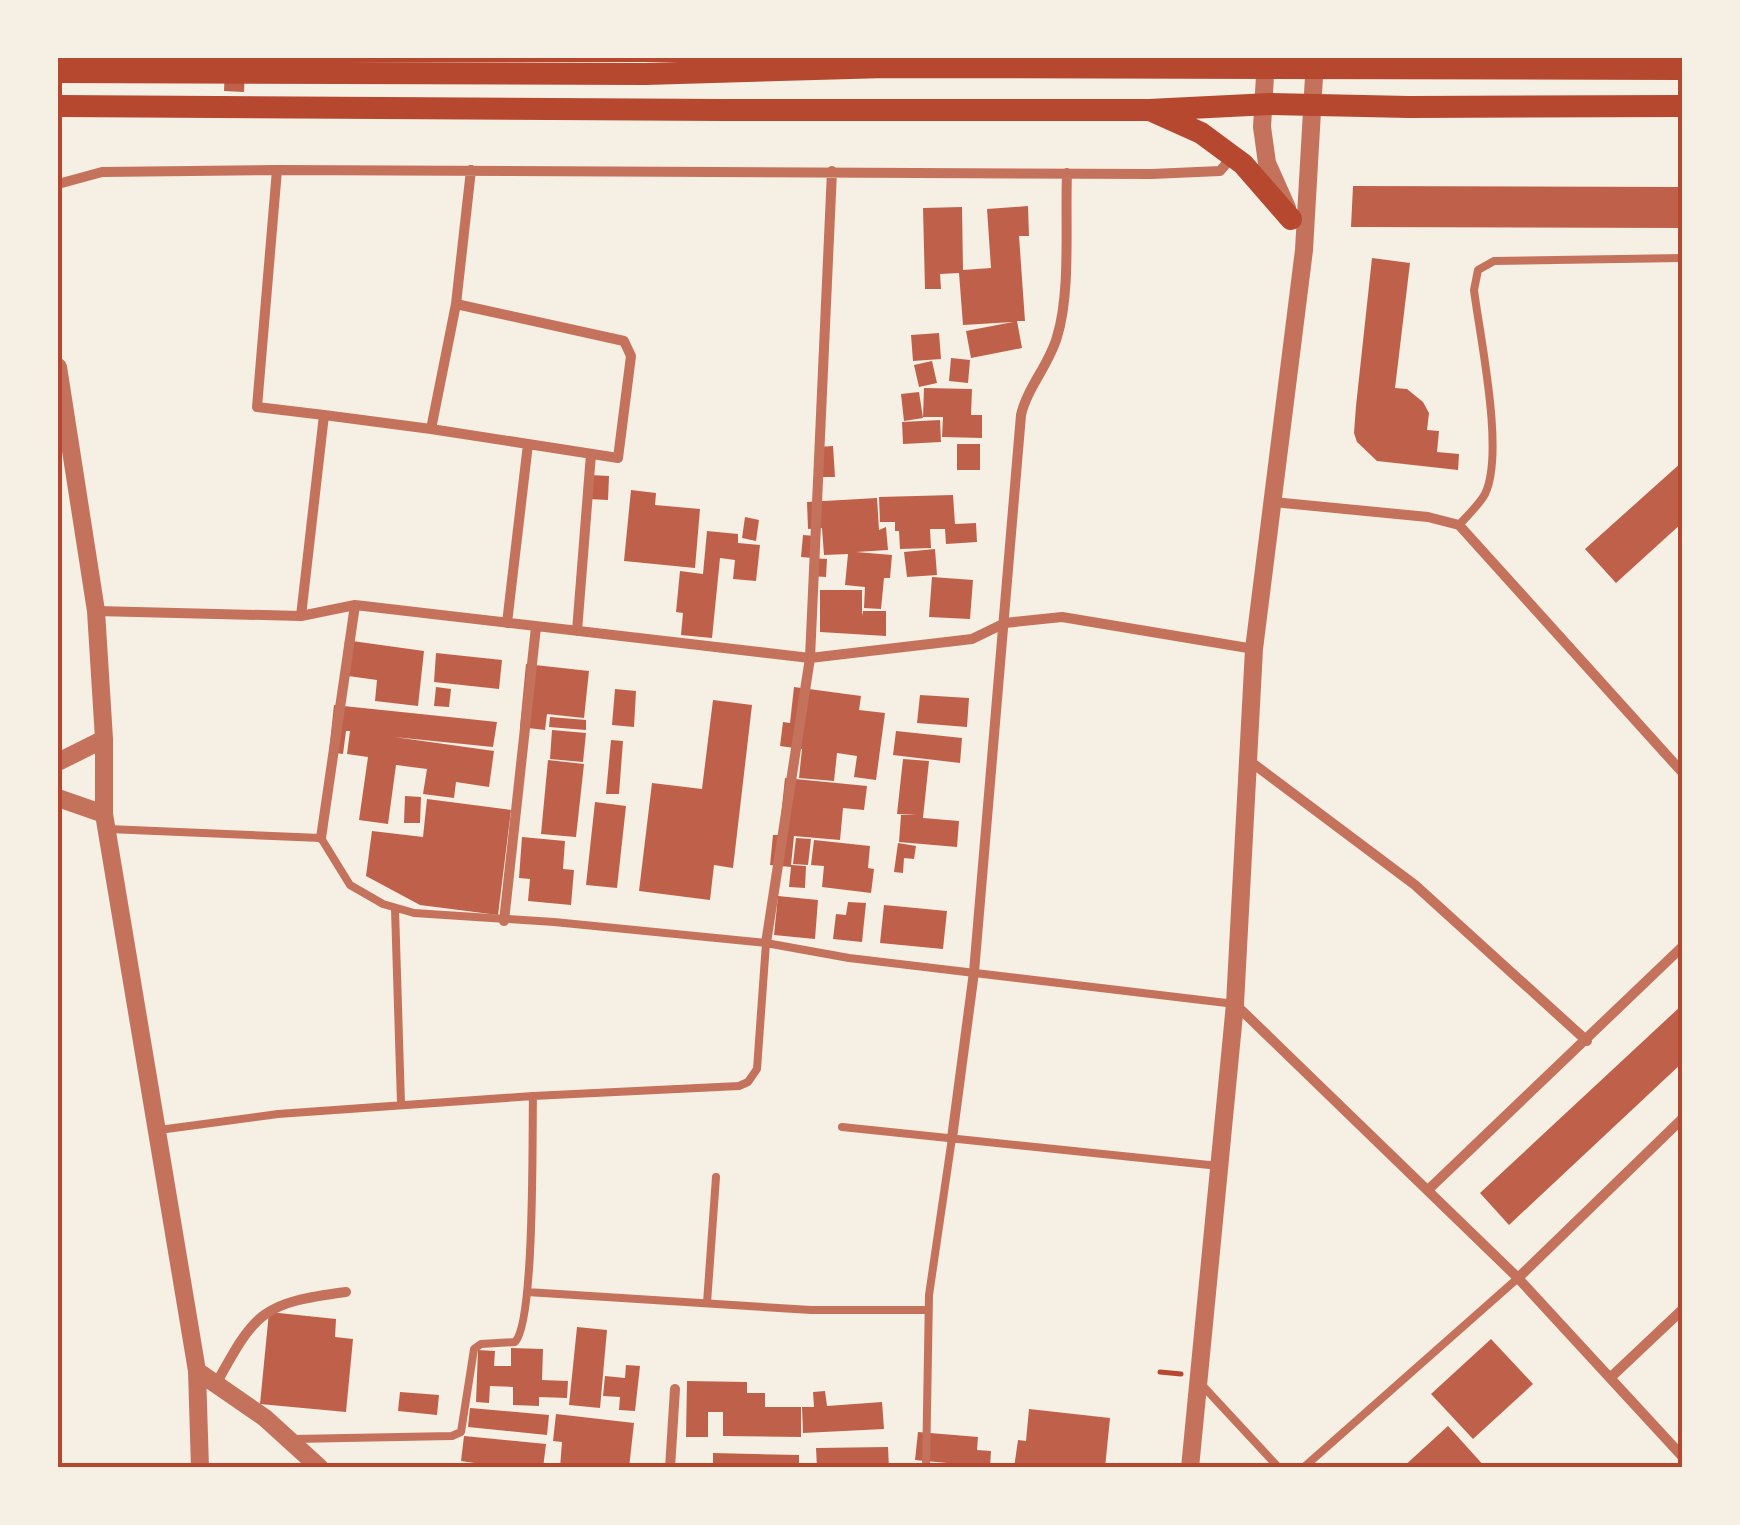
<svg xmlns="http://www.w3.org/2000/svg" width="1740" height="1525" font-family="'Titillium Web',sans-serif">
  <rect width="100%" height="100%" fill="#f6efe4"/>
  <path fill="#bf614a" d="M225 67 245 68 244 92 224 91Z
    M1353 186 1682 187V228L1351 227Z
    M1028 206 1029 236H1019L1025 321H1017L1022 348 971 358 966 331 1013 322 963 325 959 273 940 274 941 289H925L923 208 962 207 963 270 991 268 987 209Z
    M1372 258 1410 263 1395 388 1407 389 1423 402 1429 413 1427 430 1439 431 1437 452 1459 454 1458 470 1377 461 1357 442 1354 433 1356 406Z
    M939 333 941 359 913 361 911 335Z
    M951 358 970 360 968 383 949 381Z
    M932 361 937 383 919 387 914 365Z
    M924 388 972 389 971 415H982V438L942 437 943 417H923Z
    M919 392 923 418 904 421 901 394Z
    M940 420 941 442 903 444 902 422Z
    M957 444H980V470H957Z
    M833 446 835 477H819L818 447Z
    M1682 462V523L1616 583 1585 549Z
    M590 475 609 476 608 500 589 499Z
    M631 490 656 493 655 505 700 509 695 568 624 561Z
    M953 495 955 524 976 523 977 542 946 544 945 529H930L931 548 900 549 899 531H895V522H880L879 497Z
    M877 498 879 530 886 527 888 550 856 552 892 555 890 578H884L881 609 864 608 865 587 845 585 848 554 824 555 822 528 808 529 807 502Z
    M745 517 759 520 756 541 742 538Z
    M707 531 738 534V543L760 545 756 581 733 579 735 560 720 558 712 638 681 635 683 613 676 612 680 571 703 574Z
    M803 535 815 536 813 558 801 557Z
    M935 549 937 575 907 577 904 552Z
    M811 558 827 559 826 577 811 576Z
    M932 577 973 580 970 619 929 617Z
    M820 590H862V616L863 611H886V636L820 632Z
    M345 640 424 651 418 706 375 701 377 680 341 675Z
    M436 653 502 660 499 689 434 682Z
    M526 664 589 671 584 718 547 714 545 730 520 727Z
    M436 687 451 689 449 707 434 706Z
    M794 687 861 696 859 710 885 713 876 780 854 777 857 756 837 753 834 781 799 778 802 749 780 746 783 722 790 723Z
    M615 689 636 691 634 727 612 725Z
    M920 695 969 698 967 727 917 723Z
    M713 700 752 705 733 868 714 865 710 900 639 891 652 783 702 789Z
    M334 705 497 722 493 747 394 737 494 751 489 787 456 782 454 798 423 794 427 769 396 765 388 824 359 820 368 757 347 754 350 731H346L343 754 329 752Z
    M550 717 586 720V730L549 727Z
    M552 730 586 733 583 762 550 759Z
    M896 731 962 738 960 763 893 755Z
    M611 740 623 741 619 794H606Z
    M903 759 929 761 923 818 959 821 957 847 899 842 901 815H917L897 814Z
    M548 760 584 764 576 837 541 834Z
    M785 778 867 786 864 810 843 808 840 840 794 836 791 865 806 866 805 888 789 887 791 867 770 865 773 835H779Z
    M405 796 421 797 420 823H404Z
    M427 799 511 810 498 915 420 905 366 876 372 831 423 837Z
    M595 802 626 806 617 888 586 885Z
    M522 837 565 841 563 869 574 870 571 905 528 901 530 879 519 878Z
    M796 838 811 839 808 865 793 864Z
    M814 840 870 846 868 868 874 869 871 893 822 887 824 866 811 865Z
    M898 843 916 846 914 859 904 858 903 873 894 872Z
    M778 896 818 900 815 939 774 935Z
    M848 902 866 903 862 942 833 939 836 914 846 915Z
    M884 905 947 911 943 949 880 943Z
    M1682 1005V1063L1509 1225 1480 1193Z
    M269 1312 336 1319 335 1337 353 1339 346 1412 260 1404Z
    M577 1327 607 1330 600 1408 569 1405Z
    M1491 1339 1533 1384 1473 1439 1431 1394Z
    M511 1348 543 1349 542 1380 568 1381 567 1398 539 1397V1406L513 1405V1387L490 1386 489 1403 476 1402 478 1350 495 1351 494 1366H511Z
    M626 1365 640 1366 635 1411 619 1410 620 1397 603 1396 605 1376 625 1378Z
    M687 1381 747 1382V1393H765V1407H801V1437L723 1436V1412H708V1437H686Z
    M825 1391 827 1406 882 1402 884 1429 803 1433 802 1407H814L813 1392Z
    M400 1392 439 1395 437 1415 398 1411Z
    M470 1408 549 1415 547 1435 468 1427Z
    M1029 1409 1110 1418 1105 1468H1014L1018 1440 1026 1441Z
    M556 1414 634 1423 629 1468H560L562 1442 553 1441Z
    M1448 1426 1486 1468H1402Z
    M918 1432 978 1437 977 1450 991 1451 990 1467 915 1460Z
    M464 1436 546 1444 543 1468H508L461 1461Z
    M888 1447 889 1468H817L816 1448Z
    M713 1453 799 1455V1468H713Z"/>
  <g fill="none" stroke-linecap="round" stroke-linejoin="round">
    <path stroke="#b5482f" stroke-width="5" d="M1160 1372 1181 1374"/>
    <path stroke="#c5725c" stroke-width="8" d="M1459 525C1467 516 1479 505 1485 494 1505 453 1480 338 1474 290L1478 270 1494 261 1682 258
      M108 829 321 838 350 885 383 904 414 913 554 922 766 943 849 958 1235 1004
      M395 909 401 1104
      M533 1096 739 1086 748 1082 757 1069 766 943
      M842 1127 1219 1166
      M159 1130 278 1114 533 1096C532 1135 535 1322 515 1342L481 1344 474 1349 461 1432 452 1436 293 1439
      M527 1292 811 1310H928
      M707 1303 716 1177
      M1202 1385 1279 1468
      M926 1468 929 1295 952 1138
      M1303 1468 1518 1278"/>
    <path stroke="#c5725c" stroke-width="10" d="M277 170 257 407 324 415
      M58 184 102 172 277 170 1152 174 1220 171 1232 157
      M456 304 624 341 631 356 618 458 528 444
      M431 429 528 444 507 623
      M1273 502 1428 517 1459 525 1682 772
      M96 611 301 616 355 605 810 658 972 639 1005 623 1062 617 1254 649
      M301 616 324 415 431 429 456 304 471 170
      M577 631 591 454
      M1247 759 1415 885 1587 1041
      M321 838 355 605
      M504 921 536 627
      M766 943 810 658 832 171
      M1235 1004 1518 1278 1682 1456
      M952 1138 974 972 1021 415C1027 388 1049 365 1057 337 1071 292 1065 222 1067 173
      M1429 1189 1682 947
      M1518 1278 1682 1119
      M1610 1378 1682 1310
      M216 1384C256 1311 262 1303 346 1292
      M670 1468 675 1389"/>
    <path stroke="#c5725c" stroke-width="18" d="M1266 59 1262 127 1267 163 1287 208
      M58 367 96 611 104 739V814L197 1371 200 1468
      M58 762 104 739
      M58 798 104 814
      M197 1371 265 1418 320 1468
      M1190 1468 1235 1004 1254 649 1304 250 1315 59"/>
    <path stroke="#b5482f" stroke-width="22" d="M58 72 645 74 886 67 1682 69
      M58 106 723 110H1149L1270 104 1409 107 1682 106
      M1152 111 1201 133 1243 164 1291 219"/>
  </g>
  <rect width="1740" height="1525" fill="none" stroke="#f6efe4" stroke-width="120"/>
  <rect x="60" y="60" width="1620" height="1405" fill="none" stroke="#b5482f" stroke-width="4"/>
</svg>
